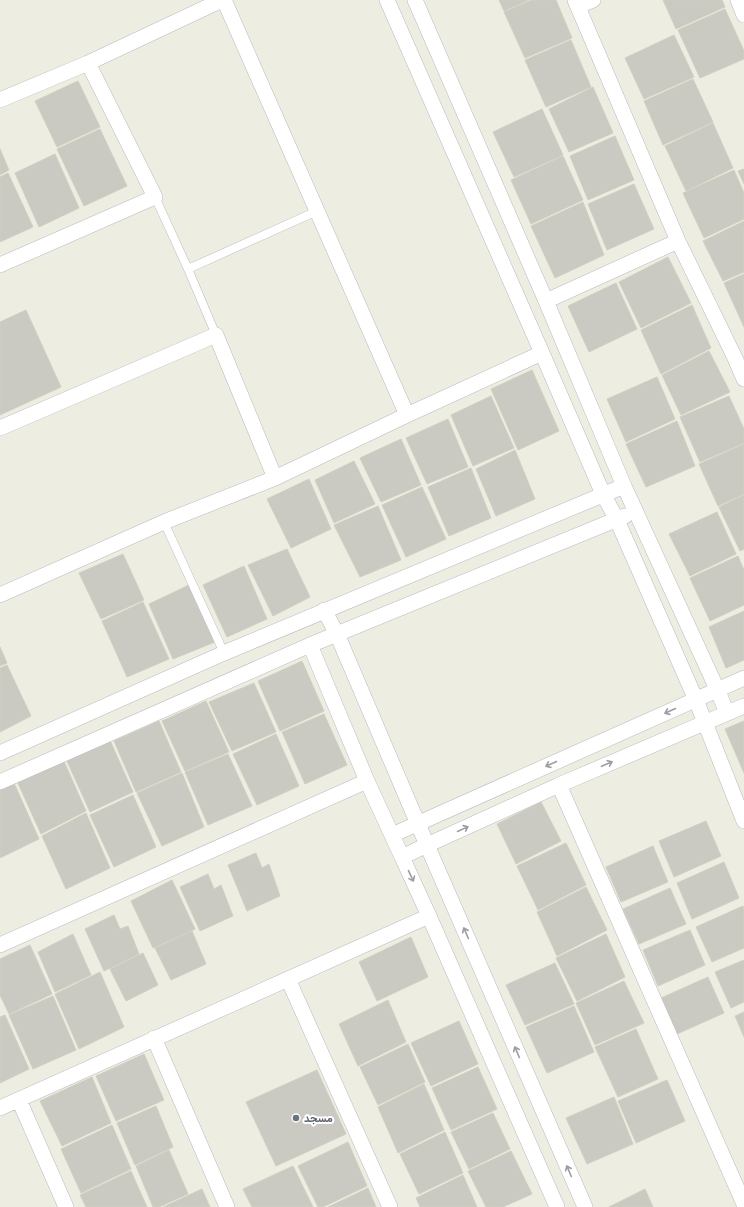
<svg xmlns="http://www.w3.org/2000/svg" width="744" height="1207" font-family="Raleway,Vazirmatn,sans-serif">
  <rect width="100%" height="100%" fill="#edede2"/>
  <path fill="#cac9c2" stroke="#d1d0c1" d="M499 0H529L504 11Z
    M532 0H556L572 38 525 58 504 12Z
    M663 0H722L725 7 676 29Z
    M725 9 744 51V59L700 78 678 30Z
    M674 35 694 77 644 99 625 58Z
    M571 40 591 87 546 107 525 60Z
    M693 79 713 122 663 145 644 101Z
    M78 81 100 127 57 147 35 101Z
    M593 87 613 133 569 152 549 109Z
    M542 109 563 155 514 177 493 132Z
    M713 123 733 168 686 191 665 146Z
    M100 129 127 186 84 206 57 149Z
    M615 136 634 180 588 200 570 156Z
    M0 149 9 170 0 175Z
    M55 154 79 208 39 227 15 173Z
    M563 156 583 200 531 224 511 180Z
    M744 169V184L738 171Z
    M734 170 744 193V219L704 238 683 193Z
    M8 173 33 227 0 242V177Z
    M634 184 654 229 607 250 588 204Z
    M583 202 604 255 555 278 531 226Z
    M744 221V272L723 281 703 241Z
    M668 257 691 303 641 328 619 282Z
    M744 274V327L724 283Z
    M616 283 637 329 589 352 568 306Z
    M692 305 711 348 661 374 641 330Z
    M26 310 61 387 0 415V322Z
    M709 351 730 392 681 415 662 375Z
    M532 370 559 431 518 450 491 389Z
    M657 377 675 419 626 442 607 399Z
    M491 396 514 448 473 466 451 415Z
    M729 396 744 429V443L700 462 680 417Z
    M448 419 468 467 427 484 406 438Z
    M677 421 695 466 646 487 626 444Z
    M401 439 421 485 381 502 360 458Z
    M744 444V494L718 506 699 464Z
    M515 450 535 499 496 516 476 469Z
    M354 461 375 504 334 523 315 480Z
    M471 468 491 518 449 536 428 487Z
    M309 479 331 529 291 548 267 499Z
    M422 487 446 539 406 557 382 505Z
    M744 495V549L740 551 719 507Z
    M378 506 401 560 360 577 334 525Z
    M717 512 736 554 690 576 669 534Z
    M287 549 310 597 273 616 248 565Z
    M123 554 144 600 101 619 79 573Z
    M738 556 744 570V605L710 621 690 578Z
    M244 566 267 619 227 637 203 585Z
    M189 585 215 642 173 659 149 604Z
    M143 602 169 659 127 677 102 621Z
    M744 611V660L726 668 709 627Z
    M0 647 7 663 0 666Z
    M302 661 324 711 280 731 258 681Z
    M7 665 31 716 0 732V668Z
    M254 683 276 732 232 751 209 702Z
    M206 701 229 752 185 771 162 721Z
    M324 714 347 765 305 784 282 732Z
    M159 721 181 772 136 792 114 741Z
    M744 721V773L725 729Z
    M276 734 299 786 257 805 233 754Z
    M109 738 133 792 90 812 66 759Z
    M228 754 252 806 208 825 185 772Z
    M63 759 86 811 41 834 17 781Z
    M182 773 204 827 162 846 137 793Z
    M14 783 39 839 0 858V789Z
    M133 795 156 847 114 867 90 815Z
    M541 802 561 841 516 864 497 824Z
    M86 813 110 868 66 889 42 836Z
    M706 821 721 856 674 877 659 841Z
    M566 843 586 885 538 910 517 866Z
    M653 846 668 882 621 902 606 867Z
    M256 853 262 868 269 864 280 896 247 911 228 865Z
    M724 862 739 898 692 919 677 883Z
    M208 874 214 889 221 885 233 916 200 931 180 887Z
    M172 880 195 929 153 948 131 901Z
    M586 887 607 930 557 956 537 912Z
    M670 888 686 924 639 944 623 909Z
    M743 906 744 908V948L712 962 696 927Z
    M114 915 120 929 128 926 139 954 104 971 85 929Z
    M690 930 705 965 658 986 643 950Z
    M192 931 206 964 171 980 155 948Z
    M73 934 91 975 55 992 38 952Z
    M606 934 625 977 577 1001 556 958Z
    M411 937 428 977 377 1001 359 962Z
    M30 945 52 994 9 1014 0 995V959Z
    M143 953 158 985 126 1001 110 969Z
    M744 960V1002L731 1008 715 972Z
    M555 963 574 1004 525 1025 506 985Z
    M100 972 124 1027 79 1049 55 994Z
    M708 977 724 1013 677 1034 661 998Z
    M624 981 644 1023 595 1045 576 1003Z
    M53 996 76 1050 33 1069 9 1015Z
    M388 1000 406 1042 358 1066 339 1024Z
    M574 1006 594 1052 547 1073 526 1027Z
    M744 1012V1037L735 1016Z
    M5 1015 29 1069 0 1083V1017Z
    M459 1021 478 1064 431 1086 411 1043Z
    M636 1029 658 1079 618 1097 595 1047Z
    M408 1044 425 1082 378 1105 360 1067Z
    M144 1054 164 1100 116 1121 96 1076Z
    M478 1067 497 1109 451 1130 432 1088Z
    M317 1070 346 1134 276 1166 246 1102Z
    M92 1077 111 1123 62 1146 40 1101Z
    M667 1080 685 1121 636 1143 618 1101Z
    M424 1084 444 1130 398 1153 378 1107Z
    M614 1097 633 1144 587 1164 566 1118Z
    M156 1106 173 1147 135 1165 117 1123Z
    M493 1113 510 1149 469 1169 451 1132Z
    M112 1125 131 1169 81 1193 61 1149Z
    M445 1132 463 1173 419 1194 400 1154Z
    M348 1142 367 1186 323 1207H318L298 1166Z
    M169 1150 188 1194 159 1207H153L136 1166Z
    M511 1151 532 1194 503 1207H486L468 1171Z
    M293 1166 313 1207H252L243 1189Z
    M131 1171 147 1207H86L80 1195Z
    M463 1175 477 1207H420L416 1198Z
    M368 1188 376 1207H328Z
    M202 1189 210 1207H163Z
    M645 1189 653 1207H609Z"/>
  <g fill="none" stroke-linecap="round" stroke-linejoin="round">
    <defs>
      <path id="lane" d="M155 197 188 269 216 335
        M188 269 317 211
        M164 522 224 653"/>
      <path id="street" d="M224 0 407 415
        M387 0 542 353 603 494 617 520 696 700 744 821
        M415 0 546 301 624 486 717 689 727 713
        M575 0 678 241 735 358 744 379
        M738 0 744 15
        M578 6 593 0
        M0 100 88 63 222 0
        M0 265 155 197 88 63
        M546 301 678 241
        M0 428 216 335 275 478
        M0 595 164 522 275 478 407 415 542 353
        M324 610 337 634 427 845 559 785 744 706
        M310 645 367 781 402 857
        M0 753 224 653 624 486
        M0 782 310 645 625 516
        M559 785 744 1204
        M392 835 744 678
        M429 916 557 1207
        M0 945 367 781
        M288 979 390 1207
        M154 1038 227 1207
        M19 1100 66 1207
        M0 1108 429 916 402 857 427 845 585 1207"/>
    </defs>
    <use href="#lane" stroke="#babac1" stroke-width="9"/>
    <use href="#street" stroke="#babac1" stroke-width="16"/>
    <use href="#lane" stroke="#fff" stroke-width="8"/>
    <use href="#street" stroke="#fff" stroke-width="15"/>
  </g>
  <defs><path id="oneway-shaft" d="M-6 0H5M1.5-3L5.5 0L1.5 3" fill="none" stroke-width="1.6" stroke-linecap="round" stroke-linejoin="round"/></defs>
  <g stroke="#9d9da1">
    <use href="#oneway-shaft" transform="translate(670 711) rotate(156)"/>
    <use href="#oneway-shaft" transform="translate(551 764) rotate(156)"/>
    <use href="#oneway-shaft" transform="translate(607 764) rotate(-23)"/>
    <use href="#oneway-shaft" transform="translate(463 829) rotate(-25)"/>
    <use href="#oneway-shaft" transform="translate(411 876) rotate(65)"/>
    <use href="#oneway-shaft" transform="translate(466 933) rotate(-113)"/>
    <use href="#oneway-shaft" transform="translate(517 1052) rotate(-113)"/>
    <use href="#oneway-shaft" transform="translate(569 1171) rotate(-113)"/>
  </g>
  <circle fill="#6b7280" stroke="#fff" stroke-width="1.5" cx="296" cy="1118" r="4"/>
  <g text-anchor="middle" stroke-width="4" stroke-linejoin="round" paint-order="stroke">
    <g font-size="11" font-weight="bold" fill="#5b616d" stroke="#fff" text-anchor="start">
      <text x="304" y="1122">مسجد</text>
    </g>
  </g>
</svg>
